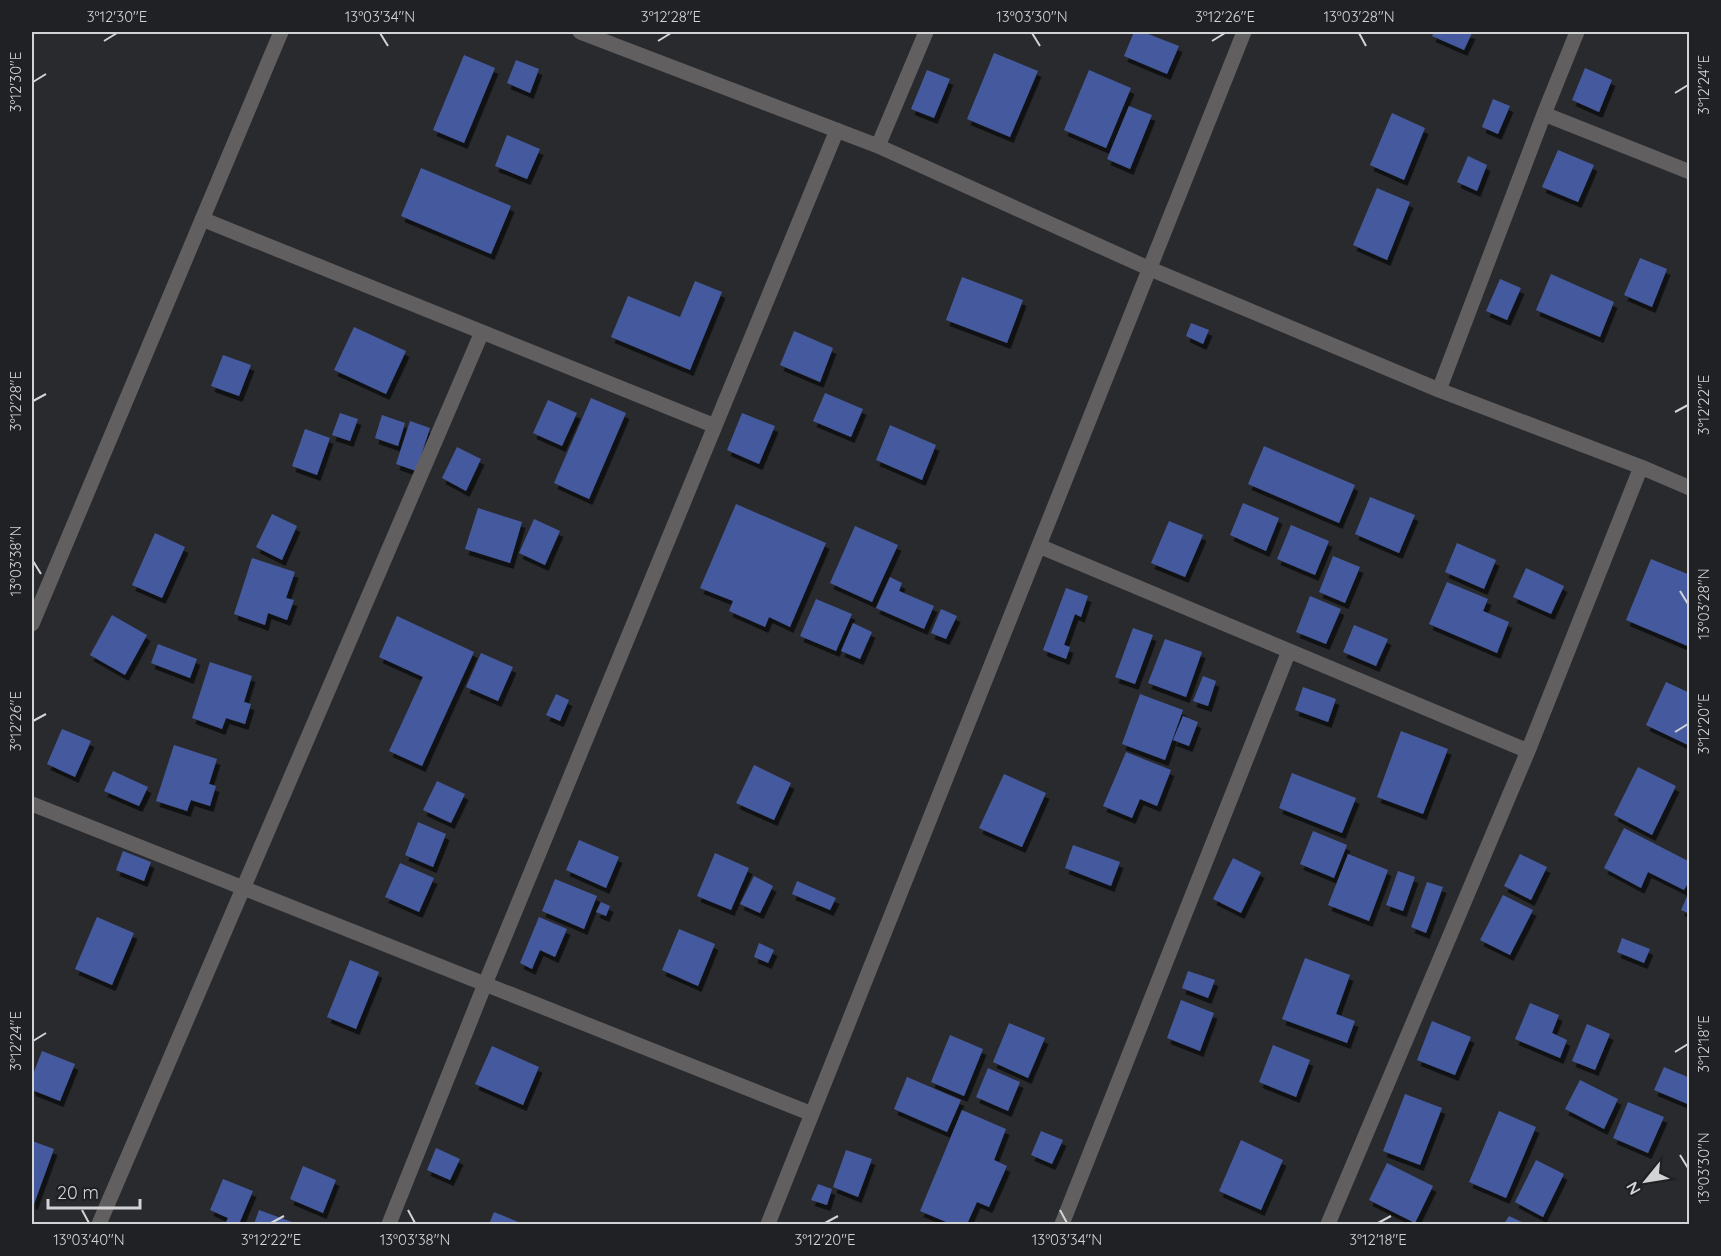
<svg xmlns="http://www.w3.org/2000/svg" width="1721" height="1256" font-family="Quicksand,sans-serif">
  <defs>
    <filter id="shadow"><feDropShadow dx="3.5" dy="6" stdDeviation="0" flood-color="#0009"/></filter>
  </defs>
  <rect width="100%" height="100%" fill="#292a2e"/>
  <path fill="#455a9e" filter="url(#shadow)" d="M1134 32H1143L1179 46 1167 74 1124 56Z
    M1434 32H1468L1472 33 1464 50 1432 36Z
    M994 53 1038 71 1010 137 967 119Z
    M464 55 495 68 464 143 433 130Z
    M516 60 539 69 530 93 507 83Z
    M1585 68 1612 80 1599 112 1572 100Z
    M927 70 950 79 934 118 911 109Z
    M1089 70 1131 88 1106 148 1064 130Z
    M1493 99 1510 106 1498 134 1482 127Z
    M1129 106 1152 115 1130 169 1107 159Z
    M1392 113 1425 128 1404 180 1370 165Z
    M507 135 540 149 527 179 495 166Z
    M1558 150 1594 165 1578 202 1542 187Z
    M1468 156 1487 165 1477 191 1457 182Z
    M421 168 511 206 491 254 401 216Z
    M1377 188 1410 202 1387 260 1353 245Z
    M1640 258 1667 269 1652 307 1624 295Z
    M1551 274 1614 302 1600 337 1536 310Z
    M962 277 1023 300 1007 343 946 320Z
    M1500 279 1521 288 1507 320 1486 311Z
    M695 281 722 292 690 370 611 337 628 296 680 317Z
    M1191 323 1209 330 1203 344 1186 336Z
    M354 327 406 351 386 394 334 370Z
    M794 331 833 348 820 382 780 365Z
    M223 355 251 365 239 396 211 386Z
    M825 393 863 409 851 437 813 421Z
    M591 398 626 413 589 499 554 483Z
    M548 400 577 413 562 446 533 433Z
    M340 413 358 419 350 441 332 435Z
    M742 413 775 426 759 464 727 450Z
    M382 415 405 423 398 446 375 438Z
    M410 421 430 428 416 471 396 464Z
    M890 425 936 445 922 480 876 460Z
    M305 429 330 438 317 475 292 466Z
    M1264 446 1355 485 1339 523 1248 484Z
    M457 447 481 459 466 491 442 478Z
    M1370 497 1415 515 1399 553 1355 534Z
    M1243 503 1279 518 1266 551 1230 535Z
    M736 504 826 543 790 627 769 617 765 627 729 611 733 601 700 588Z
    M478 508 522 522 510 563 465 549Z
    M272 514 297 526 282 560 256 547Z
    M534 519 560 531 545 565 519 553Z
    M1169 521 1203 535 1185 577 1151 563Z
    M1291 525 1329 541 1315 575 1277 559Z
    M855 526 898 545 872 602 830 583Z
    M155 533 185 547 162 598 132 585Z
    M1457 543 1496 560 1484 589 1445 572Z
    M1333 556 1360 567 1345 603 1319 592Z
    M252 558 295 572 286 598 294 600 287 620 268 613 265 625 234 614Z
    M1651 559 1690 575V647L1626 620Z
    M1526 568 1564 586 1551 614 1513 597Z
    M890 577 902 583 899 591 934 606 924 629 876 608Z
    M1447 582 1488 599 1483 611 1509 622 1497 653 1429 624Z
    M1066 588 1088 596 1081 617 1075 614 1064 645 1070 647 1066 659 1043 650Z
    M1310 596 1341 609 1326 644 1296 632Z
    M816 599 852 614 836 651 800 636Z
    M941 609 957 616 946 639 931 633Z
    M112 615 147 635 125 675 90 655Z
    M397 616 474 652 422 766 389 751 423 677 379 657Z
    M853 623 872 632 860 659 841 651Z
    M1354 625 1388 639 1376 666 1343 652Z
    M1133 628 1153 635 1135 684 1115 677Z
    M1165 639 1202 652 1186 697 1148 683Z
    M158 644 197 659 190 678 151 663Z
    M481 653 513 667 498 701 466 687Z
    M210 662 252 676 244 702 251 704 245 724 226 718 222 729 192 718Z
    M1203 676 1216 681 1208 706 1193 701Z
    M1666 682 1690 693V742L1688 745 1646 725Z
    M1303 687 1336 699 1328 722 1295 710Z
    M556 694 569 700 560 721 546 715Z
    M1140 694 1183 710 1165 760 1122 744Z
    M1183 716 1198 722 1189 746 1173 740Z
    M62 729 91 741 75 777 47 764Z
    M1401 731 1448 749 1423 814 1377 797Z
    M174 745 217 759 209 784 216 786 210 806 191 800 187 811 156 801Z
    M1126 752 1171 770 1157 806 1140 799 1132 818 1103 806Z
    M754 765 791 783 774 820 736 803Z
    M1638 767 1676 786 1652 835 1614 815Z
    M113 771 148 787 139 806 104 791Z
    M1292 773 1356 798 1342 833 1279 808Z
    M1004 774 1046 793 1022 847 979 828Z
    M437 781 465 794 451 823 423 810Z
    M418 822 446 834 433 867 405 855Z
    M1624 828 1690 862V880L1684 890 1648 872 1641 888 1604 868Z
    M1313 831 1347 845 1334 878 1300 864Z
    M579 840 619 857 606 888 566 870Z
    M1073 845 1120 862 1111 886 1065 868Z
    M123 851 151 862 144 881 116 870Z
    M715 853 749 868 731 910 697 896Z
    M1348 854 1388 870 1369 921 1328 905Z
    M1520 854 1547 867 1531 900 1504 886Z
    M1233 858 1261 872 1241 913 1213 899Z
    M400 863 434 878 419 912 385 897Z
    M1398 871 1415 877 1403 911 1386 905Z
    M754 876 773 886 760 913 740 904Z
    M555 879 597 896 584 929 542 911Z
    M797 881 836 898 830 910 792 894Z
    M1427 882 1443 887 1426 933 1411 927Z
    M1690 890V914L1681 910Z
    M1503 895 1533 910 1510 955 1480 940Z
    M601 902 610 906 606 916 596 912Z
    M97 917 134 933 112 985 75 969Z
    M539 917 567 929 555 957 540 950 532 969 520 963Z
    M679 929 715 944 698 986 662 970Z
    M1622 938 1650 949 1644 963 1617 952Z
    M759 943 774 950 768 963 754 957Z
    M1305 958 1350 975 1336 1014 1355 1021 1347 1043 1282 1019Z
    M350 960 379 972 356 1029 327 1017Z
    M1188 971 1215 980 1208 998 1182 988Z
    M1181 1000 1214 1013 1200 1051 1167 1038Z
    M1530 1003 1559 1015 1552 1033 1567 1040 1560 1058 1515 1039Z
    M1432 1021 1471 1037 1455 1075 1417 1060Z
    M1009 1023 1045 1038 1028 1078 993 1062Z
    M1587 1024 1610 1034 1595 1070 1572 1061Z
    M950 1035 983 1049 964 1096 931 1082Z
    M1273 1045 1310 1060 1296 1097 1259 1082Z
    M492 1046 539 1067 523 1105 475 1084Z
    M42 1051 75 1064 60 1101 32 1090V1077Z
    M1664 1067 1690 1078V1105L1654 1090Z
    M988 1068 1020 1082 1008 1111 976 1097Z
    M907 1077 961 1100 947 1132 894 1109Z
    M1580 1080 1618 1099 1604 1129 1565 1109Z
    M1405 1094 1442 1108 1420 1165 1383 1151Z
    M1628 1102 1664 1117 1648 1153 1613 1138Z
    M962 1110 1006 1129 994 1160 1007 1166 989 1207 977 1202 967 1224H951L920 1211Z
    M1499 1111 1536 1127 1506 1198 1469 1182Z
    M1041 1131 1063 1140 1052 1164 1031 1155Z
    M1241 1140 1283 1160 1261 1210 1219 1191Z
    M32 1141 54 1149 34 1204 32 1203Z
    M436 1148 460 1159 450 1180 427 1170Z
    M846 1150 872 1159 858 1197 833 1187Z
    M1536 1160 1564 1174 1543 1217 1515 1202Z
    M1387 1163 1433 1186 1415 1223 1369 1200Z
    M303 1166 336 1180 323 1213 290 1199Z
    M223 1179 253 1191 239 1224H225L228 1218 210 1210Z
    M818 1184 832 1189 827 1205 811 1200Z
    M259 1210 292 1222 291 1224H254Z
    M494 1212 523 1224H489Z
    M1509 1216 1526 1224H1504Z"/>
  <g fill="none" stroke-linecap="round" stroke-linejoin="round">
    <path stroke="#615f5f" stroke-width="15" d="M580 32 878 146 1148 268 1439 390 1641 467 1690 488
      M1544 114 1690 172
      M878 146 926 32
      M202 219 715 426
      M1439 390 1544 114 1577 32
      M1039 546 1528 751
      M32 624 281 32
      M32 804 812 1114
      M99 1224 482 332
      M389 1224 485 984 837 130
      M768 1224 1244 32
      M1062 1224 1289 651
      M1328 1224 1528 751 1641 467"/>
  </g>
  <path fill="none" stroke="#d2d3d5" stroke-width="2" d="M380 33 388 46M1032 33 1040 46M1359 33 1366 46M104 41 117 33M658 41 671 33M1212 41 1225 33M33 82 46 74M1675 93 1688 85M33 401 46 394M1675 412 1688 405M33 561 41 574M1680 591 1688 604M33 721 46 714M1675 732 1688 724M33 1041 46 1033M1675 1052 1688 1044M1680 1155 1688 1168M82 1210 89 1223M408 1210 415 1223M1060 1210 1067 1223M271 1223 284 1216M825 1223 838 1216M1378 1223 1391 1216"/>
  <rect width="1721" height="1256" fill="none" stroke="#202124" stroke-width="66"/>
  <g transform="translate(1646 1181) rotate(240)" stroke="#202124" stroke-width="4.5" paint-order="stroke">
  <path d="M0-4.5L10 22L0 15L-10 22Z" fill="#d2d3d5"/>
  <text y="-9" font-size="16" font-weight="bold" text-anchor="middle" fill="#d2d3d5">N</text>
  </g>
  <path d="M48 1199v9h92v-9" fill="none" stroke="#d2d3d5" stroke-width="3"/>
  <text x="57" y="1199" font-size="18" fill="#d2d3d5" stroke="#202124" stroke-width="4.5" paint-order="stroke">20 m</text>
  <rect x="33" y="33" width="1655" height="1190" fill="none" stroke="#d2d3d5" stroke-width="2"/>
  <g font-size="15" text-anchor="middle" fill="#d2d3d5">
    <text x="117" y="22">3°12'30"E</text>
    <text x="380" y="22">13°03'34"N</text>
    <text x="671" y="22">3°12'28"E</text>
    <text x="1032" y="22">13°03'30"N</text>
    <text x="1225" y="22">3°12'26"E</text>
    <text x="1359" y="22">13°03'28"N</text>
    <text transform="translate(16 82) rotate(-90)" y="5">3°12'30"E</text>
    <text transform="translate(1704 85) rotate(-90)" y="5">3°12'24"E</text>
    <text transform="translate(16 401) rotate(-90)" y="5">3°12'28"E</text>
    <text transform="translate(1704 405) rotate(-90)" y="5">3°12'22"E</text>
    <text transform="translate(16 561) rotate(-90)" y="5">13°03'38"N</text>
    <text transform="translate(1704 604) rotate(-90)" y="5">13°03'28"N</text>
    <text transform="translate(16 721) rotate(-90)" y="5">3°12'26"E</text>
    <text transform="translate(1704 724) rotate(-90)" y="5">3°12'20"E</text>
    <text transform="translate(16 1041) rotate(-90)" y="5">3°12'24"E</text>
    <text transform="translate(1704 1044) rotate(-90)" y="5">3°12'18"E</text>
    <text transform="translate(1704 1168) rotate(-90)" y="5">13°03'30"N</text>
    <text x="89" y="1245">13°03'40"N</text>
    <text x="271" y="1245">3°12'22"E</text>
    <text x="415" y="1245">13°03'38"N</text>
    <text x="825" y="1245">3°12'20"E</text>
    <text x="1067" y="1245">13°03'34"N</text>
    <text x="1378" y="1245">3°12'18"E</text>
  </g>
</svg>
